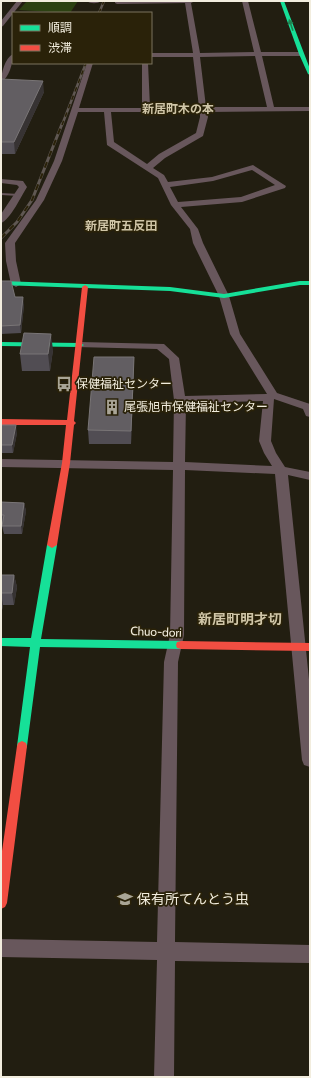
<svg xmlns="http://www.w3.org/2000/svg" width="311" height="1078" font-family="Cabin,'Noto Sans JP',sans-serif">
  <rect width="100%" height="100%" fill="#221e11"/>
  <path fill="#2c4112" d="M27 1H78L70 13 19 10Z"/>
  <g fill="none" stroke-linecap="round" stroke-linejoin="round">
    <path fill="#68575c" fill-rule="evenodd" d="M1 193 19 194 21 195 19 196 1 195Z"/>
    <path fill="#68575c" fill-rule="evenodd" d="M17 1H23L3 26 1 27V21Z
      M87 1H101C98 4 90 4 87 1Z
      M115 1H195L191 3 200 53 254 52 242 1H248L261 52H301L304 54 301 56H262L274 107H310V111L207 112 208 117 203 136 165 158 153 168 164 175 168 182 212 177 253 165 286 186 285 188 242 202 181 207 198 229 203 243 229 296 240 334 277 393 310 404V417L306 416 303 409 274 399 271 441 276 453 285 467 310 472V480L288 475 310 689V767L304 765 302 760 275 474 185 470 184 635 178 662 175 942 310 945V963L175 961 174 1077H154L157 960 1 957V939L157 942 164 662 170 635 173 470 1 467V459L173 462 174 400 169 359 157 349 76 347 75 345 76 343 80 342 164 344 179 358 185 396 267 394 230 334 219 296 193 243 190 229 171 205 158 178 107 145 104 112H78L62 161 44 200 15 243 16 261 21 284 16 287 11 284 6 261 5 243 36 200 54 161 87 63H93L79 108H142V63H148L150 107H199L193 57H151V53H193L185 3 117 4 115 3ZM255 56 267 107H206L200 57ZM111 112H200V117L196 133 159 154 147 164 114 142ZM252 170 275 185 241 197 178 202 170 187 213 181ZM263 401 259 441 264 453 272 466 185 462 186 403Z
      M13 54C13 63 9 78 1 82 1 73 5 58 13 54Z
      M1 179 23 181 27 187C22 195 10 220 1 223V214L19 187 17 185 1 183Z"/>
    <path fill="#16e098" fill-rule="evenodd" d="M280 1H284L310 69V75L308 74 299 54Z
      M1 281 170 287 224 294 300 281H310V285H300L224 298 170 291 1 285Z
      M1 342 80 343 84 345 80 347 1 346Z
      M52 542 57 545 41 639 181 641 185 642 186 645 185 648 181 649 40 647 27 746 26 749 22 751 18 749 17 746 30 647 1 646V638H31L47 545Z"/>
    <path fill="#f24e42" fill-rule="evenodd" d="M85 285 88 287 74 421 76 423 74 425 70 463 57 545 52 548 47 545 62 463 66 425H1V419L67 420 82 287Z
      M181 641 310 643V651L181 649 177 648 176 645 177 642Z
      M22 741 26 743 27 746 7 903 5 907 1 909V858L17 746 18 743Z"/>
    <defs>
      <path id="rail-far1" d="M99 13 104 1
        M62 125 86 63"/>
      <path id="rail" d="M1 238 17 222 32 200 62 124"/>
    </defs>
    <use href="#rail-far1" stroke="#5f5752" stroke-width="2.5"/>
    <use href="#rail" stroke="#5f5752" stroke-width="3"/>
    <use href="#rail-far1" stroke="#2a2209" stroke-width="1.5" stroke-dasharray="4.5" stroke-linecap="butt"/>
    <use href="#rail" stroke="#2a2209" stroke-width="2" stroke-dasharray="6" stroke-linecap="butt"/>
  </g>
  <path fill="#514d53" d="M1 79 44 92 15 154H1Z
    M1 281 15 297 24 305 21 333 1 334Z
    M53 350 50 371H22L20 354Z
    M134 357V371L131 444H89L88 430Z
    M1 425 17 433 13 453H1Z
    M1 502 24 503 26 511 22 534H4L2 526 3 523H1Z
    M1 575H14L17 587 14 605H3L2 610H1Z"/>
  <path fill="#373333" d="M43 81 44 92 15 154 14 142Z
    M23 297 24 305 21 333 20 325Z
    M51 334 53 350 50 371 48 354Z
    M134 357V371L131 444V431Z
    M16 425 17 433 13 453 12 445Z
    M1 479 2 487 1 495Z
    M24 503 26 511 22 534 21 526Z
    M14 575 17 587 14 605 12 593Z
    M1 594 3 605 2 610 1 602Z"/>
  <path fill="#625e62" stroke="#797576" d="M1 79 43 81 14 142H1Z
    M1 281H11L15 297H23L20 325 1 326Z
    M24 333 51 334 48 354H20Z
    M94 357H134L131 431 88 430Z
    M1 425H16L12 445H1Z
    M1 502 24 503 21 526H2L4 515H1Z
    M1 575H14L12 593H1Z"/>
  <defs><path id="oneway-solid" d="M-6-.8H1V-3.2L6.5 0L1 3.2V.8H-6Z"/></defs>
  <use fill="#208150" href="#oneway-solid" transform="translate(291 25) rotate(-109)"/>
  <defs>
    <symbol id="bus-bare" viewBox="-9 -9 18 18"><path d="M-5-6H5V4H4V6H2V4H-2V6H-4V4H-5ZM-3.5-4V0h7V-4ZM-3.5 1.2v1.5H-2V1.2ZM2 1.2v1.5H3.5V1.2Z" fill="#a9a596" stroke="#2a2209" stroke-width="2.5" paint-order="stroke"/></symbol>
    <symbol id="building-bare" viewBox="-9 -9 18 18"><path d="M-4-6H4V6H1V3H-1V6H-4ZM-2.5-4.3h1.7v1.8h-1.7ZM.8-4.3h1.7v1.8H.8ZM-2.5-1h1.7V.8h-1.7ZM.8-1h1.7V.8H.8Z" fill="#a9a596" stroke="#2a2209" stroke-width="2.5" paint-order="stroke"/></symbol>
    <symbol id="school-bare" viewBox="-9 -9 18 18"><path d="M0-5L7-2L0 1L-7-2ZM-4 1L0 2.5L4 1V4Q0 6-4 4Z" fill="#a9a596" stroke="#2a2209" stroke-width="2.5" paint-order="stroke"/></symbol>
  </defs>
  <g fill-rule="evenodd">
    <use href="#bus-bare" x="53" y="373" width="22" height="22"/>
    <use href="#building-bare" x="101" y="396" width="22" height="22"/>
    <use href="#school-bare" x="114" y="888" width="22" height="22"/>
  </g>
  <g text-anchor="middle" stroke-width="3.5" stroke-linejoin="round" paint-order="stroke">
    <g font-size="12" font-weight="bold" fill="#d0c6a8" stroke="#2a2209">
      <text x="178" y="113">新居町木の本</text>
      <text x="121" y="230">新居町五反田</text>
    </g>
    <g font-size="12" fill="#f2edde" stroke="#2a2209" text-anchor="start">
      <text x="76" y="388">保健福祉センター</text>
      <text x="124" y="411">尾張旭市保健福祉センター</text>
    </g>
    <g font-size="12" fill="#f2edde" stroke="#2a2209">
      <text transform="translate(156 632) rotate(2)" y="4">Chuo-dori</text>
    </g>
    <g font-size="14" font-weight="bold" fill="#d0c6a8" stroke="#2a2209">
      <text x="240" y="624">新居町明才切</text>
    </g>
    <g font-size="14" fill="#f2edde" stroke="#2a2209" text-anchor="start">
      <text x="137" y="904">保有所てんとう虫</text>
    </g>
  </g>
  <rect width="311" height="1078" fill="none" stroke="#f2edde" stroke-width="4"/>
  <rect x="12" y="12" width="140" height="52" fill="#2a2209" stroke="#7a735e"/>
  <rect x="20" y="25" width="20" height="6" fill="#16e098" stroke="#7a735e"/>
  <text x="48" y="32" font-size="12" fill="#f2edde">順調</text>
  <rect x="20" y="45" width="20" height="6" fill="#f24e42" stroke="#7a735e"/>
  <text x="48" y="52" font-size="12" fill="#f2edde">渋滞</text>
</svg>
